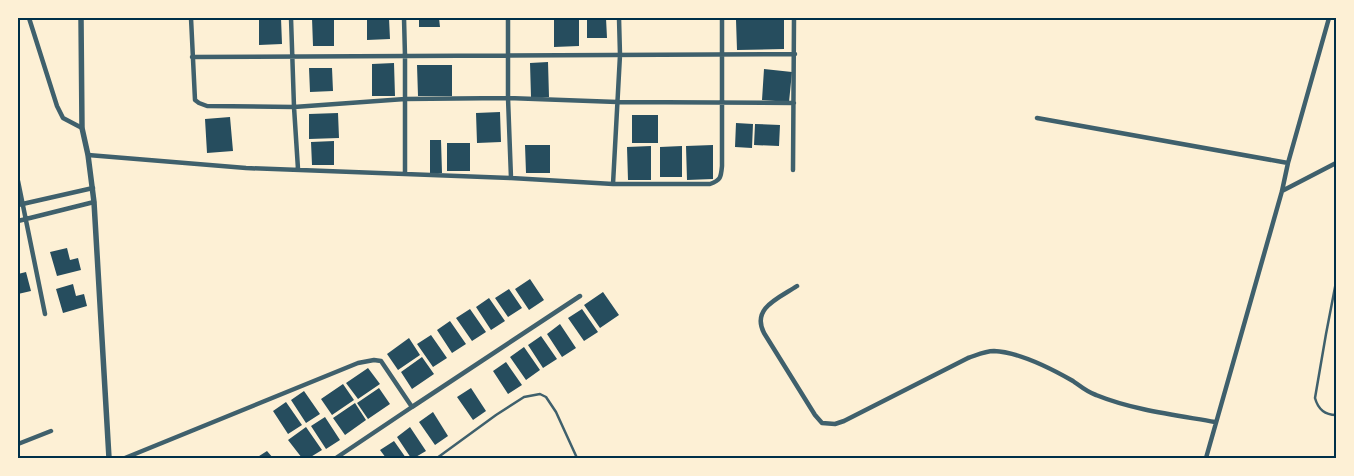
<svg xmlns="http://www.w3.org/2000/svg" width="1354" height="476" font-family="'Nunito Sans',sans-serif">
  <rect width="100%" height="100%" fill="#fdf0d5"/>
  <path fill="#264d5e" d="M259 18H281L282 44 259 45Z
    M312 18H334V46H313Z
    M367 18H389L390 39 367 40Z
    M419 18H439L440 27H419Z
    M554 18H579V46L554 47Z
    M587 18H606L607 38H587Z
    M784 19V49L737 50 736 20Z
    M548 62 549 97H531L530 63Z
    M394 63 395 96H372V64Z
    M417 65H452V96H418Z
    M309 68H332L333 91 310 92Z
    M764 69 792 72 789 102 762 100Z
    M500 112 501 142 477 143 476 113Z
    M338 113 339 138 309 139V114Z
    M632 115H658V143H632Z
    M230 117 233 151 207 153 205 119Z
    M736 123 753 124 752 148 735 147Z
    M755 124 780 125 779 146 754 145Z
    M430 140H441L442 173H430Z
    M334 141V165H312L311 142Z
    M447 143H470V171H447Z
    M525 145H550V173H526Z
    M713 145V179L687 180 686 146Z
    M651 146V180H628L627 147Z
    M682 146V177H660V147Z
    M67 248 70 260 78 258 81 270 57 276 50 252Z
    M26 272 31 291 18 294V274Z
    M530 279 544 300 529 310 515 289Z
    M73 284 76 296 84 294 87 306 63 313 56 289Z
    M509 289 522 308 508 317 495 298Z
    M603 292 619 315 600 328 584 305Z
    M489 298 505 321 491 330 476 307Z
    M470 309 486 332 472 341 456 318Z
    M582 309 598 332 584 341 568 318Z
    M450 321 466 344 452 353 437 330Z
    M560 324 576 348 562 357 547 334Z
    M431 335 447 358 433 367 417 344Z
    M541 336 557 359 543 368 528 345Z
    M409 338 420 355 398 370 387 354Z
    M524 347 540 370 526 380 510 357Z
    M422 357 434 374 412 389 401 372Z
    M506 362 522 385 508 394 493 371Z
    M368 368 380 384 358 399 346 383Z
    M343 384 354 400 332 415 321 399Z
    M379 388 390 404 368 419 357 403Z
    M471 388 486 411 473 420 457 397Z
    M304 391 320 414 306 423 291 400Z
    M286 402 302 425 288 434 273 411Z
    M355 403 366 420 345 435 333 418Z
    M433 412 448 436 435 445 419 422Z
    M325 417 340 440 326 449 311 426Z
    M306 427 322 450 309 458H302L288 440Z
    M410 427 426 451 414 458H411L397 437Z
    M394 441 406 458H386L380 450Z
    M267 451 273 458H256Z"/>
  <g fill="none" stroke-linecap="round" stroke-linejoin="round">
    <path stroke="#3f606c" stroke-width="2.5" d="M1336 282 1326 334 1315 398C1318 409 1325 415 1336 415
      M437 458 496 415 524 397 540 394 546 397 556 412 577 458"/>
    <path stroke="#3f606c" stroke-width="4.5" d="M29 18 57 106 63 118 82 128
      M191 18 195 100 199 103 207 106 294 107 405 99 508 98 617 102 794 103
      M291 18 294 107 298 169
      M404 18 405 56V173
      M508 18V98L511 178
      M192 57 795 54
      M1037 118 1288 163
      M88 155 246 168 511 178 613 184H710C721 180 721 177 722 166V18
      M793 170 794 18
      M18 181 45 314
      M613 184 620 55 619 18
      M1282 191 1336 163
      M18 205 93 188
      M18 221 94 202
      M797 286C779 298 751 308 764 333L815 415 822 423 835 424 844 421 968 358C977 355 985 351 994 351 1019 352 1052 369 1073 381 1080 386 1087 392 1096 395 1133 410 1175 415 1215 422
      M412 407 580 296
      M18 444 51 431
      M125 458 358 363 374 360 381 361 412 407 336 458
      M1206 458 1282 191 1288 163 1329 18"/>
    <path stroke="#3f606c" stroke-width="5.5" d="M81 18 82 128 88 155 94 202 109 458"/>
  </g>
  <rect width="1354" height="476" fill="none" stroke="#fdf0d5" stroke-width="38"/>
  <rect x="19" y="19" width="1316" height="438" fill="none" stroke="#003049" stroke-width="2"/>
</svg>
